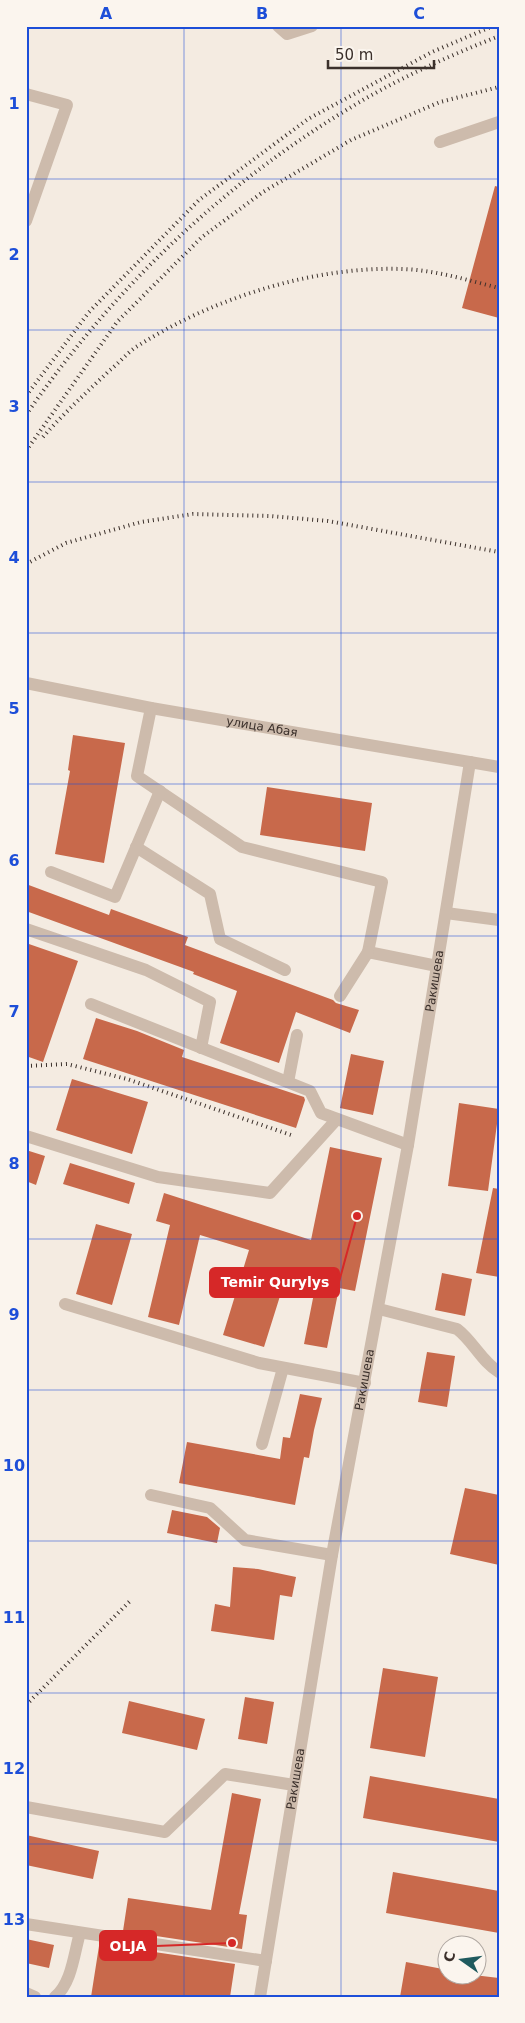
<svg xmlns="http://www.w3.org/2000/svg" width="525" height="2023" font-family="'DejaVu Sans',sans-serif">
  <rect width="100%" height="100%" fill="#f4ebe1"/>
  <path fill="#c8694b" d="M495 186 499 187V318L462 308Z
    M73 735 125 743 104 863 55 854 70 771 68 770Z
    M267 787 372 803 365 851 260 835Z
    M26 884 109 915 111 909 188 937 185 945 333 1000 336 1003 359 1010 350 1033 296 1012 279 1063 220 1043 237 991 193 974 194 972 26 911Z
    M26 943 78 961 43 1062 26 1056Z
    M96 1018 137 1031 184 1050 182 1057 304 1097 305 1100 296 1128 83 1059Z
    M351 1054 384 1061 373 1115 340 1108Z
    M72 1079 148 1102 132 1154 56 1130Z
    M459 1103 499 1109 488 1191 448 1186Z
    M330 1147 382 1158 355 1291 339 1288 327 1348 304 1344 316 1283 286 1277 264 1347 223 1335 249 1250 200 1235 179 1325 148 1317 170 1225 156 1221 164 1193 311 1240Z
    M26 1150 45 1156 36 1185 26 1181Z
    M70 1163 135 1183 129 1204 63 1184Z
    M493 1188 499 1189V1277L476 1273Z
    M96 1224 132 1234 112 1305 76 1294Z
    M442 1273 472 1279 465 1316 435 1310Z
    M427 1352 455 1356 447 1407 418 1402Z
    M300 1394 322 1398 314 1430 309 1458 304 1457 295 1505 179 1483 187 1442 280 1459 283 1437 290 1438Z
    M465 1488 499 1495V1565L450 1554Z
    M172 1510 207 1517 220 1528 217 1543 167 1533Z
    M233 1567 258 1569 296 1577 292 1597 280 1595 274 1640 211 1631 215 1604 230 1607Z
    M383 1668 438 1677 425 1757 370 1748Z
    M245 1697 274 1702 267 1744 238 1739Z
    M129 1701 205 1719 197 1750 122 1733Z
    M370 1776 499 1799V1842L363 1818Z
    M232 1793 261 1799 239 1914 247 1915 242 1949 123 1931 128 1898 211 1910Z
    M26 1835 99 1851 93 1879 26 1865Z
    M393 1872 499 1891V1933L386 1913Z
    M26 1939 54 1945 49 1968 26 1963Z
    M99 1946 120 1949 121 1947 235 1964 230 1997H91Z
    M406 1962 448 1970V1976H482L499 1978V1997H400Z"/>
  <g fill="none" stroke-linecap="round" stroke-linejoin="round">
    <g stroke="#cdbbac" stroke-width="12">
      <path d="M278 26 287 34 312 26"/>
      <path d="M26 94 67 105 26 221"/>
      <path d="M440 142 499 122"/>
      <path id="s1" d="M26 683 151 708 499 767"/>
      <path d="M151 708 137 776 242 847 382 882 368 952 437 966"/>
      <path d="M136 847 210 894 220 939 285 970"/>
      <path d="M51 872 115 897 160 791"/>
      <path d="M446 913 499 920"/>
      <path d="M26 929 146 970 210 1002 201 1048"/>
      <path d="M340 996 368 952"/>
      <path d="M91 1004 310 1091 321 1113 408 1145"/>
      <path d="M288 1082 297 1035"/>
      <path d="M26 1136 158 1177 270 1193 337 1119"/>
      <path d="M65 1304 259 1363 365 1383"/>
      <path d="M379 1309 457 1329C473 1341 482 1362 499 1372"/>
      <path d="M262 1444 283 1368"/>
      <path d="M151 1495 210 1508 245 1540 332 1555"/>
      <path d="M26 1807 165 1832 225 1774 294 1785"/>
      <path d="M26 1924 266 1961"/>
      <path d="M26 1993 35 1997"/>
      <path d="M55 1997C72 1983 74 1953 80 1933"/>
      <path id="s2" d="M260 1997 332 1555 408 1145 470 762"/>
    </g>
    <path stroke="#3b302b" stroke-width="4" stroke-dasharray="1 4" stroke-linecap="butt" d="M26 396 89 312 199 200 308 119 432 52 493 26
      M26 415C113 289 221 185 353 106 399 78 449 56 499 36
      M43 437C64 413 87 392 110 370 119 363 127 353 136 347 211 299 312 266 402 269 435 270 467 280 499 288
      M26 451 117 322 202 237 263 192 351 140 440 102 499 87
      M26 564 66 543 141 522 193 514 270 516 328 521 499 552
      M26 1066 67 1064 127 1079 294 1136
      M26 1705 132 1599"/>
  </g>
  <path fill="none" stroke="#1d4ed8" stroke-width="1" stroke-opacity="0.55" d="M184 26V1997M341 26V1997M26 179H499M26 330H499M26 482H499M26 633H499M26 784H499M26 936H499M26 1087H499M26 1239H499M26 1390H499M26 1541H499M26 1693H499M26 1844H499"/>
  <g text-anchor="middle" stroke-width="4" stroke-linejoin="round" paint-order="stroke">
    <g font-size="12" fill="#3b302b" stroke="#fbf5ee">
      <text dy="4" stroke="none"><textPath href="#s1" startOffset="240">улица Абая</textPath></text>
      <text dy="4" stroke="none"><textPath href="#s2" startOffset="1031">Ракишева</textPath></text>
      <text dy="4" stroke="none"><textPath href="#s2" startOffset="626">Ракишева</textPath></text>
      <text dy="4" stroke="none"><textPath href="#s2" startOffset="221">Ракишева</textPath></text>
    </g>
  </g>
  <path fill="none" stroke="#d62828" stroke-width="2" d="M357 1216L339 1282M232 1943L156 1946"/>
  <g fill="#d62828" stroke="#fbf5ee" stroke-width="2">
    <circle cx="357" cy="1216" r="5"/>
    <circle cx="232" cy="1943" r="5"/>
  </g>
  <g fill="#d62828" stroke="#d62828" stroke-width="2">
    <rect x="210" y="1268" width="129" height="29" rx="5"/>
    <rect x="100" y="1931" width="56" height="29" rx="5"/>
  </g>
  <g font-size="14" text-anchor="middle" font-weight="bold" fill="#fff">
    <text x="275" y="1287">Temir Qurylys</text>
    <text x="128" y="1951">OLJA</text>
  </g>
  <rect width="525" height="2023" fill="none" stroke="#fbf5ee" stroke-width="55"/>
  <g transform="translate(462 1960) rotate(284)"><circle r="24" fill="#fbf5ee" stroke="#aea6a0"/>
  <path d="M0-4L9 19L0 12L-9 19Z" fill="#1f5a5e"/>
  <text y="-8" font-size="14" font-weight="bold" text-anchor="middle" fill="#3b302b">С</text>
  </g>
  <path d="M328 60v8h106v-8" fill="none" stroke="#3b302b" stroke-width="2.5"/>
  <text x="335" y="60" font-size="15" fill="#3b302b" stroke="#fbf5ee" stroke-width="4" paint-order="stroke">50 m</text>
  <rect x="28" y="28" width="470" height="1968" fill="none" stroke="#1d4ed8" stroke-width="2"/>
  <g font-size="16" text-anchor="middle" font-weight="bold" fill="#1d4ed8">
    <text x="106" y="19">A</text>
    <text x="262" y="19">B</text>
    <text x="419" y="19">C</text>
    <text x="14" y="109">1</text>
    <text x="14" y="260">2</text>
    <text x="14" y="412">3</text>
    <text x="14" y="563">4</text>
    <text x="14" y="714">5</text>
    <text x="14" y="866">6</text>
    <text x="14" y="1017">7</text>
    <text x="14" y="1169">8</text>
    <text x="14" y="1320">9</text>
    <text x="14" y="1471">10</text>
    <text x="14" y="1623">11</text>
    <text x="14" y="1774">12</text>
    <text x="14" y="1925">13</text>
  </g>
</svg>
